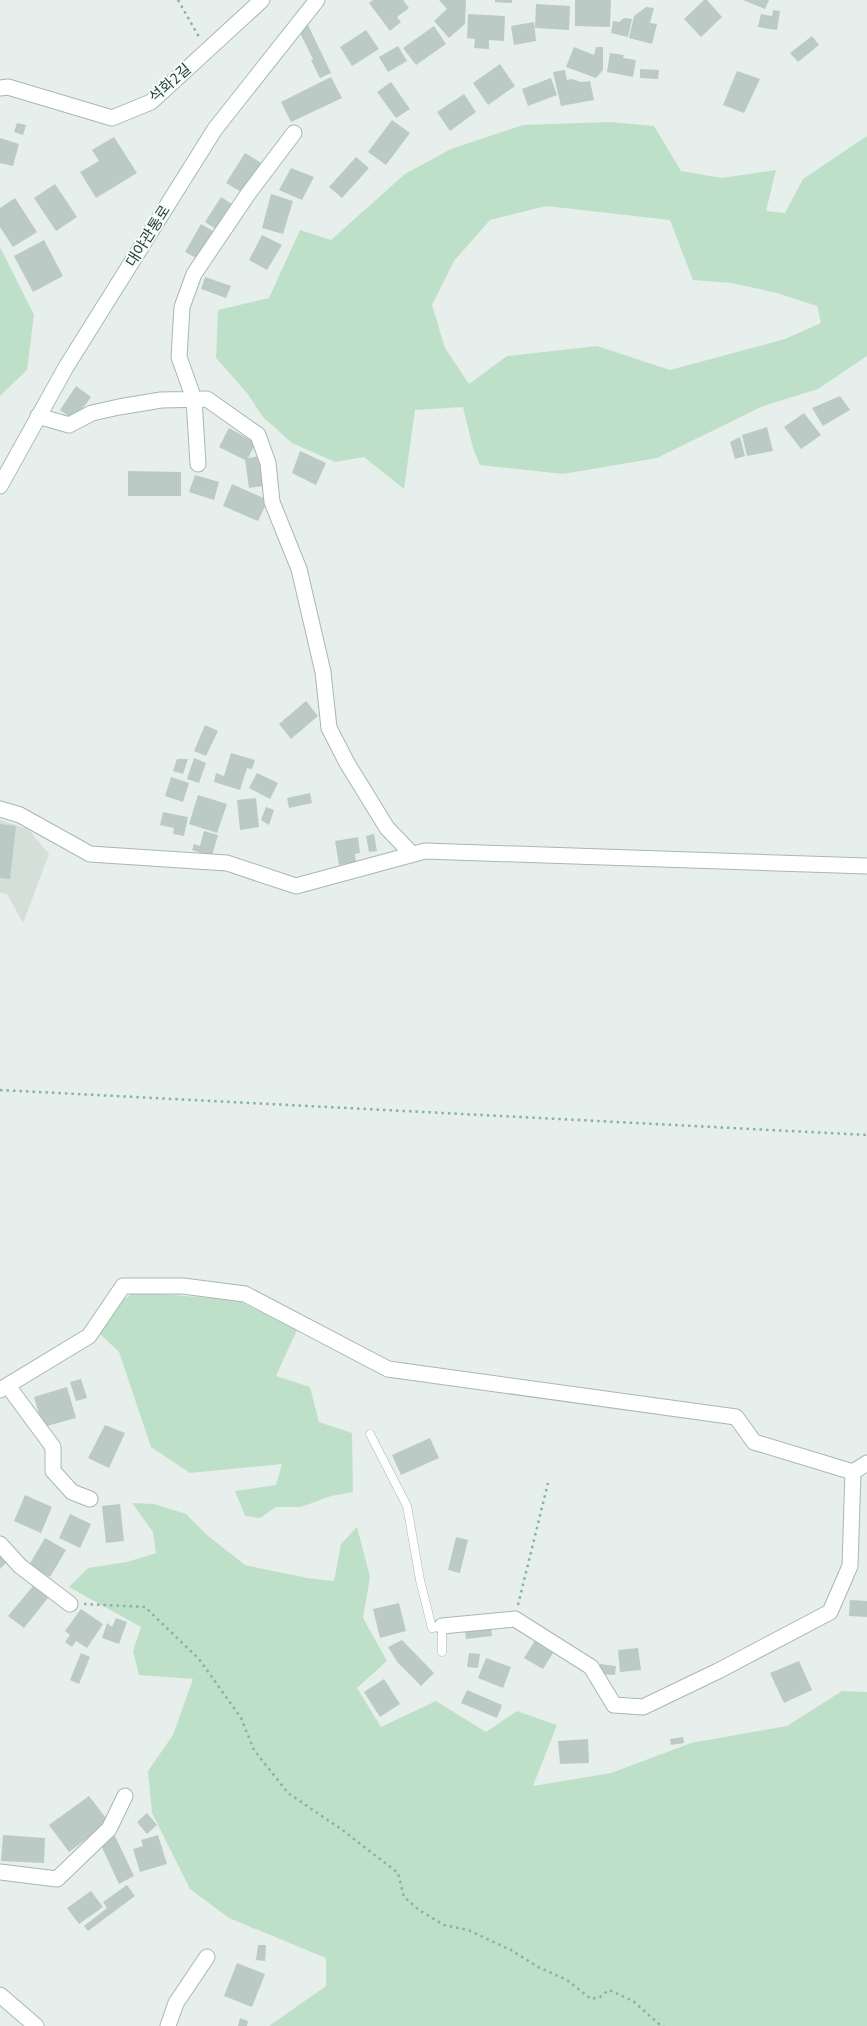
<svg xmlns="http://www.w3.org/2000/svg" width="867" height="2026" font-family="'PT Sans','Noto Sans KR',sans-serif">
  <rect width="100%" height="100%" fill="#e6efeb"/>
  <path fill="#d4dfda" d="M0 820 28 829 49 854 23 923 7 894 0 893Z"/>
  <path fill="#bfe0c8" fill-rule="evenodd" d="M610 122 654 126 681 171 722 178 776 170 766 211 785 213 803 179 867 136V356L818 389 763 406 657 458 563 474 480 465 473 448 463 407 415 410 404 489 364 457 335 462 292 443 263 417 247 393 216 358 218 310 269 298 300 230 331 240 405 174 451 149 523 125ZM546 206 670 220 693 280 732 283 777 293 817 306 821 323 785 339 670 370 597 346 507 356 469 384 445 348 432 305 454 261 490 220Z
    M0 247 34 315 27 370 0 396Z
    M134 1292 237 1300 297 1330 276 1376 310 1387 319 1422 352 1433 353 1492 331 1496 301 1507H276L260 1518 245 1516 235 1491 276 1485 282 1464 190 1473 151 1447 119 1352 99 1333 122 1301Z
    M132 1503 154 1504 186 1514 208 1536 245 1565 307 1578 334 1581 341 1544 357 1527 370 1577 363 1618 387 1661 357 1688 381 1727 436 1701 486 1732 517 1711 557 1725 533 1786 611 1773 691 1743 787 1726 842 1691 867 1692V2026H269L326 1986V1958L229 1918 190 1889 152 1813 148 1771 173 1735 193 1679 139 1675 133 1651 141 1627 69 1587 88 1568 127 1562 156 1553 153 1532Z"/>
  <path fill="#bbcac4" d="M373 0H403L409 8 397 17 401 22 390 31 369 3Z
    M439 0H466L465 24 449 38 434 21 447 9Z
    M495 0H512V3L495 2Z
    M575 0H611L610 27 575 26Z
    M704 0H707L722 17 701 37 684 19Z
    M743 0H769L765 9Z
    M536 4 570 6 569 30 535 28Z
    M646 7 654 8 650 23 657 24 652 44 629 38 634 16Z
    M773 10 780 11 777 30 758 27 761 14 772 16Z
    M468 14 505 16 504 41 489 40V49L474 48 475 39 467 38Z
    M624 18 632 19 628 37 611 33 613 21 619 22Z
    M534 22 536 41 514 45 511 26Z
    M307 23 331 73 320 78 311 60 313 59 300 33Z
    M434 26 446 44 416 65 403 48Z
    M366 30 379 49 352 66 340 47Z
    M812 36 819 45 798 62 790 53Z
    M398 46 407 61 388 72 379 57Z
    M574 47 594 55 596 47H603V70L596 78 566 67Z
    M610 53 624 55 623 58 636 60 633 77 607 72Z
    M500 64 515 86 488 105 473 83Z
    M640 69 659 70 658 79 640 78Z
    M565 70 567 80 572 79 581 82 590 81 594 100 561 106 553 72Z
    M737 71 760 79 744 113 723 105Z
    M331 77 342 98 291 122 281 102Z
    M551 78 557 95 528 106 522 89Z
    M391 82 410 109 396 118 377 92Z
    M464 94 476 112 450 131 437 112Z
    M392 120 410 133 386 165 368 152Z
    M17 123 26 125 23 135 14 132Z
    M114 137 137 173 96 198 80 172 99 161 92 150Z
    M0 138 19 144 13 166 0 163Z
    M245 153 263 164 243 193 226 183Z
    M356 157 369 168 342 198 329 187Z
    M291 168 314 177 302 200 279 190Z
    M55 184 77 217 56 231 34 198Z
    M271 194 293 201 283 234 262 228Z
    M221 197 235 206 219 231 205 222Z
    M15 198 37 232 13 247 0 227V208Z
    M201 224 215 232 200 260 185 252Z
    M262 235 282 245 267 270 249 260Z
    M44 240 63 276 33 292 14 256Z
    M205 277 231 286 226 298 201 289Z
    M76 386 91 397 74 420 60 410Z
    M840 396 850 410 823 426 812 408Z
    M804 413 821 435 801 449 784 427Z
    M767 427 773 451 747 456 742 435Z
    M229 428 256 443 248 458 260 456 264 486 249 488 245 460 219 447Z
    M740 437 745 456 735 459 730 442Z
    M300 451 326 463 316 485 292 473Z
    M128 471 181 472V496H128Z
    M195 475 219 482 214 500 189 492Z
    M232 484 268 500 258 521 223 506Z
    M306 701 318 716 291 739 279 724Z
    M205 725 218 731 206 756 194 751Z
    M231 753 255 760 252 769 247 768 240 790 214 782 216 773 224 776Z
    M194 758 206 763 199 783 187 779Z
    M177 759H188L183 774 173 771Z
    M257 773 278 783 270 799 249 788Z
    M171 777 189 783 183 802 165 796Z
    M310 793 312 803 289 808 287 798Z
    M198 795 227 804 217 833 189 824Z
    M256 798 259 827 240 830 237 800Z
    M266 807 274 810 269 825 261 820Z
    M163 812 188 817 184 836 173 834 174 828 160 825Z
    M0 824 16 826 10 879 0 878Z
    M204 831 218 835 212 856 192 850 194 844 200 846Z
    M374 834 377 851 369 852 366 836Z
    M358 837 360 853 355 854 356 862 339 865 335 841Z
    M81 1379 87 1398 76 1401 70 1382Z
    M67 1387 76 1418 43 1427 34 1397Z
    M105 1425 125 1433 109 1468 88 1458Z
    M430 1438 439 1458 401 1475 392 1455Z
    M25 1495 52 1507 41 1533 14 1521Z
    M120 1504 124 1541 106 1543 102 1506Z
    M70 1514 91 1524 80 1548 59 1538Z
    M456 1537 468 1540 460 1573 448 1570Z
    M45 1538 66 1550 50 1577 29 1565Z
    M0 1555 7 1562 0 1569Z
    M33 1586 48 1598 24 1628 8 1616Z
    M850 1600 867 1601V1617L849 1616Z
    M399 1603 406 1631 380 1638 373 1609Z
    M81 1609 103 1624 87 1648 76 1641 72 1647 65 1642 70 1635 65 1631Z
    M116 1618 127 1622 119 1644 102 1638 107 1623 112 1627Z
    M491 1627 492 1636 466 1639 465 1630Z
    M537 1637 546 1642 543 1647 553 1653 543 1669 524 1658Z
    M402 1640 434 1673 421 1686 398 1663 388 1647Z
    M638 1648 641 1670 620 1672 618 1650Z
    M81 1653 90 1657 79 1684 70 1680Z
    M469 1653 480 1654 478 1668 467 1667Z
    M486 1658 511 1667 503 1688 478 1678Z
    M799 1661 812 1690 784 1703 770 1673Z
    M600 1664 616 1666 615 1675 599 1674Z
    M384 1679 400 1704 380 1717 364 1692Z
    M467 1690 502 1705 497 1718 461 1703Z
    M683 1737 684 1743 671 1745 670 1739Z
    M588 1739 589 1763 560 1764 558 1741Z
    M89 1796 109 1822 69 1852 49 1825Z
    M147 1813 157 1825 147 1834 137 1822Z
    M3 1835 45 1838 44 1863 1 1861Z
    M158 1835 167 1864 140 1872 133 1849 143 1846 141 1840Z
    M115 1836 134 1876 119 1884 100 1843Z
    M127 1885 135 1896 88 1931 84 1926 107 1908 103 1902Z
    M91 1891 103 1907 79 1924 67 1908Z
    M258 1945H266L265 1961 256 1960Z
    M237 1963 265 1974 252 2007 224 1996Z
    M240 2018 248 2021 247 2026H238Z"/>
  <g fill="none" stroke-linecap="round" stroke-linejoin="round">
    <defs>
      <path id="lane" d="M370 1434 407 1506 420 1580 432 1628 442 1626V1652"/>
      <path id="street" d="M0 88 8 87 112 118 151 102 262 0
        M38 416 69 425 92 413 119 407 161 400 207 399 258 435 268 463 272 502 299 569 323 672 329 728 347 763 387 828 412 854
        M198 464 194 399 179 357 182 307 194 274 248 194 294 133
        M0 809 20 815 90 854 227 863 296 886 425 851 867 866
        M8 1386 53 1447V1471L72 1492 90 1499
        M0 1390 89 1336 123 1286H183L245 1294 388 1369 736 1417 754 1442 853 1472 867 1463
        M0 1544 20 1566 70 1604
        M442 1626 515 1619 591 1667 614 1705 643 1707 718 1671 830 1612 850 1566 853 1472
        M0 1872 57 1879 109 1829 125 1796
        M0 1995 36 2026
        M168 2026 176 2003 207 1957"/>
      <path id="secondary" d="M0 486 66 367 215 129 317 0"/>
    </defs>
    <use href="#lane" stroke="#a8b8b2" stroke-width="9"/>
    <use href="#street" stroke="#a8b8b2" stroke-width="17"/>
    <use href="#secondary" stroke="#a4bbb3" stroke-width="17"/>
    <path stroke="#86b3a5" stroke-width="2.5" stroke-dasharray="2.5 4" stroke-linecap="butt" d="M178 0 199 37
      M0 1090 867 1135
      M84 1604 145 1607 199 1659 241 1718 254 1750 288 1793 341 1829 398 1873 404 1897 419 1910 444 1925 468 1930 511 1950 538 1967 567 1980 591 1999 600 1997 609 1990 633 2001 659 2024 664 2026
      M518 1605 548 1483"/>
    <use href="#lane" stroke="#fff" stroke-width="8"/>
    <use href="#street" stroke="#fff" stroke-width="15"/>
    <use href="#secondary" stroke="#fff" stroke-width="15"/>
  </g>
  <g text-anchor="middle" stroke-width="4" stroke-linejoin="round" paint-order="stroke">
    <g font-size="15" fill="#24423a" stroke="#f7fbf9">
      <text transform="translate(170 83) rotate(-41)" y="5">석화2길</text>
      <text transform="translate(148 236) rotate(-58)" y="5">대야관통로</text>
    </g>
  </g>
</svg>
